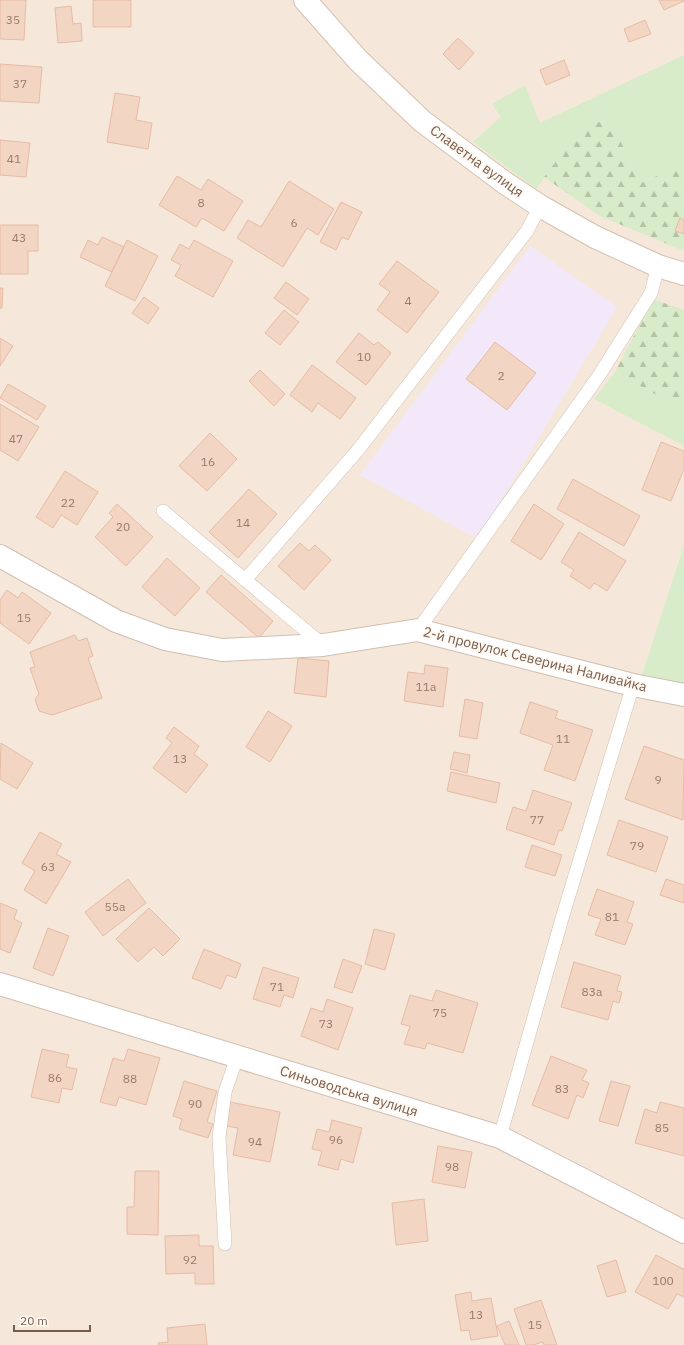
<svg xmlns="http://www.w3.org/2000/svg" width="684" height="1345" font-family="'IBM Plex Sans',sans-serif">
  <defs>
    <pattern id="forest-firs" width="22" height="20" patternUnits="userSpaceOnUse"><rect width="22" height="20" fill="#d8ecc9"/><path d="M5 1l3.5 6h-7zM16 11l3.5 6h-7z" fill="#b4c2a5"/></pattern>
  </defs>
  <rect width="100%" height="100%" fill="#fdf6ec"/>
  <path fill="#f5e8da" d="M0 0H684V1345H0Z"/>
  <path fill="#f3e8fa" d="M530 246 617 307 478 539 360 475Z"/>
  <path fill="#d8ecc9" d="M684 55V165L640 183 614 127 589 119 536 189 473 142 501 117 492 104 525 85 540 123Z
    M615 372 684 410V446L594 399Z
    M684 545V690L640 681Z"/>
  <path fill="url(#forest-firs)" d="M589 119 614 127 640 183 684 165V251L600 216 544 177Z
    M653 299 684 310V410L615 372Z"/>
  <path fill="#f3d5c3" stroke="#e6bba3" d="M0 0H26L24 40 0 39Z
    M93 0H131V27H93Z
    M659 0H684V1L664 10Z
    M71 6 73 24 81 23 82 41 58 43 55 8Z
    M645 20 651 34 629 42 624 29Z
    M458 38 474 53 459 70 443 54Z
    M564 60 570 75 546 85 540 70Z
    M0 64 42 67 39 103 0 101Z
    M115 93 140 97 136 120 152 123 148 149 107 142Z
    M0 140 30 143 26 177 0 175Z
    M177 176 201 190 208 179 243 201 224 231 202 218 196 227 159 205Z
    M289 181 334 209 318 235 307 228 283 267 237 238 248 220 261 227Z
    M341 202 362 212 348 240 342 237 336 250 320 242Z
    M680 218 684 220V234L675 231Z
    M0 225H38V251H28V274H0Z
    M102 237 124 247 112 272 80 257 88 240 98 245Z
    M127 240 158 256 135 301 105 286Z
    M194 240 233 261 213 297 175 276 181 265 171 260 180 244 189 249Z
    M397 261 439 292 407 333 377 310 390 292 379 284Z
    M286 282 309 299 297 315 274 298Z
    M0 288H3L2 308H0Z
    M144 297 159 308 148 324 132 313Z
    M284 310 299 322 280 345 265 333Z
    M359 333 374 345 378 342 391 353 366 385 336 362Z
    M0 338 13 346 0 366Z
    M495 342 536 373 507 410 466 379Z
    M312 365 356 398 340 419 318 403 312 412 290 395Z
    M260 370 285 394 274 406 249 381Z
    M8 384 46 406 37 420 0 398Z
    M0 404 39 427 18 461 0 450Z
    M210 433 237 459 207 491 179 466Z
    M661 442 684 451V469L671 501 642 490Z
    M65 471 98 492 77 525 61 515 53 528 36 517Z
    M573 479 640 516 624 546 557 509Z
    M249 489 277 514 238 558 209 532Z
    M117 504 153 537 126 566 95 537 113 517 109 513Z
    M534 504 564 524 541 560 511 541Z
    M579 532 626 561 607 591 594 583 590 589 570 576 574 570 561 562Z
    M300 543 309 551 315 545 331 560 304 590 278 566Z
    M167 558 200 588 175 616 142 587Z
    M221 575 273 621 259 638 206 592Z
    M7 590 18 598 22 592 51 613 29 644 0 623V600Z
    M75 635 78 641 87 638 93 656 88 658 102 698 52 715 39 711 35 699 39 694 30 668 35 667 30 652Z
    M298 658 329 661 326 697 294 693Z
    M425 665 448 668 443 707 404 701 408 672 424 674Z
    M465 699 483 703 477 739 459 736Z
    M530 702 558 711 555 718 593 730 575 781 544 770 553 745 520 733Z
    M268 711 292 726 270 762 246 747Z
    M174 727 199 746 194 754 208 765 186 793 153 768 172 743 166 738Z
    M1 743 33 763 17 789 0 779Z
    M644 746 684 760 683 820 625 799Z
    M454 752 470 755 467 773 450 769Z
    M451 772 500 783 496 803 447 791Z
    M533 790 572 803 562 831 559 830 554 845 506 829 513 807 526 811Z
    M619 820 668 837 656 872 607 855Z
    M40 832 62 844 56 854 71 862 46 904 24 890 35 871 22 863Z
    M532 845 562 855 555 876 525 867Z
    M128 879 146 903 103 936 85 912Z
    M666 879 684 885V903L660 895Z
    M597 889 634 902 627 922 633 924 625 945 595 935 601 919 588 915Z
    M0 903 17 910 14 919 22 923 10 953 0 949Z
    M149 908 180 939 163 956 154 947 138 962 116 939Z
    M48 928 69 936 53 976 33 968Z
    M374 929 395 934 385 970 365 964Z
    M204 949 241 964 236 978 227 975 221 989 192 978Z
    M343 959 362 966 352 993 334 987Z
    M574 962 621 976 617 991 622 992 619 1003 613 1001 608 1020 561 1007Z
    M263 967 299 978 293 998 284 995 280 1007 253 999Z
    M436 990 478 1003 463 1053 427 1043 425 1049 404 1044 410 1026 401 1024 410 995 432 1001Z
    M327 999 353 1008 338 1050 301 1036 311 1008 323 1012Z
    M42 1049 69 1055 66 1067 77 1069 72 1090 62 1088 59 1103 31 1097Z
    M128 1049 160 1058 146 1105 119 1097 116 1106 100 1102 113 1058 124 1061Z
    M551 1056 587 1070 582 1080 589 1083 583 1098 577 1095 568 1119 532 1105Z
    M184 1081 217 1091 207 1122 213 1124 208 1138 179 1129 182 1119 173 1116Z
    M611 1081 630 1086 618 1126 599 1121Z
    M230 1102 280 1112 270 1162 233 1155 238 1128 226 1126Z
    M660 1102 684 1108V1156L635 1143 645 1109 657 1113Z
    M332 1120 362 1128 353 1163 341 1159 338 1170 318 1165 322 1151 312 1149 317 1129 329 1132Z
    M438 1146 472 1152 465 1188 432 1182Z
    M135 1171H159L158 1235 127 1234V1207H134Z
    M424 1199 428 1241 396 1245 392 1203Z
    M199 1235V1246H213L214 1284H195V1273L166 1274 165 1236Z
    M656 1255 683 1269 684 1268V1297L677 1294 668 1309 635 1292Z
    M616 1260 626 1292 607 1297 597 1266Z
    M471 1292 472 1301 491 1298 498 1336 471 1340 469 1330 461 1331 455 1295Z
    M541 1300 557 1345H544L543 1342 533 1345H526L514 1309Z
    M509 1321 519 1345H505L497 1326Z
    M205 1324 207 1345H159L158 1343 168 1342 167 1328Z"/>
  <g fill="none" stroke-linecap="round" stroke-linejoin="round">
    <defs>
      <path id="lane" d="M163 511 323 645
        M245 580 358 450 527 231 540 206
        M418 630 598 377 651 293 658 266
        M500 1137 563 915 633 685
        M225 1244 219 1137 225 1092 237 1057"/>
      <path id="street" d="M0 556 116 621 165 639 222 650 323 645 418 630 633 685 684 695
        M0 984 500 1137 684 1232"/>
      <path id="secondary" d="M305 0 358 60 422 121 505 183 540 206 595 237 658 266 684 274"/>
    </defs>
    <use href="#lane" stroke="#d1beb0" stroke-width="14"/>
    <use href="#street" stroke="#d1beb0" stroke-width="24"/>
    <use href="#secondary" stroke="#d6c0b0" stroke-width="24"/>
    <use href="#lane" stroke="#fff" stroke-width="13"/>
    <use href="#street" stroke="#fff" stroke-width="22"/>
    <use href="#secondary" stroke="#fff" stroke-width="22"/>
  </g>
  <g text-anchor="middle" stroke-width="4" stroke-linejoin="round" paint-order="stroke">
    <g font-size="12" fill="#987a6a">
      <text x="13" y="24">35</text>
      <text x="20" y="88">37</text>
      <text x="14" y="163">41</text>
      <text x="201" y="207">8</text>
      <text x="294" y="227">6</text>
      <text x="19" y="242">43</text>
      <text x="408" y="305">4</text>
      <text x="364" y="361">10</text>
      <text x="501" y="380">2</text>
      <text x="16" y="443">47</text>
      <text x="208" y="466">16</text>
      <text x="68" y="507">22</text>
      <text x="243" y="527">14</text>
      <text x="123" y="531">20</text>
      <text x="24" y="622">15</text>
      <text x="426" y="691">11а</text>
      <text x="563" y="743">11</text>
      <text x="180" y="763">13</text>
      <text x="658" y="784">9</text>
      <text x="537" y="824">77</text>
      <text x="637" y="850">79</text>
      <text x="48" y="871">63</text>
      <text x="115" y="911">55а</text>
      <text x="612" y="921">81</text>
      <text x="277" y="991">71</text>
      <text x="592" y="996">83а</text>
      <text x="440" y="1017">75</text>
      <text x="326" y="1028">73</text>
      <text x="55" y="1082">86</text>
      <text x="130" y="1083">88</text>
      <text x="562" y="1093">83</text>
      <text x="195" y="1108">90</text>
      <text x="662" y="1132">85</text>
      <text x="336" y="1144">96</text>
      <text x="255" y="1146">94</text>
      <text x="452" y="1171">98</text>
      <text x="190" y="1264">92</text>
      <text x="663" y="1285">100</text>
      <text x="476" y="1319">13</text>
      <text x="535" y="1329">15</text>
    </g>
    <g font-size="14" fill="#7a5c4d" stroke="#fffaf3">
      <text transform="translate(477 161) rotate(36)" y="5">Славетна вулиця</text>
      <text transform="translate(535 659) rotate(14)" y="5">2-й провулок Северина Наливайка</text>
      <text transform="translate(349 1091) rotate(17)" y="5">Синьоводська вулиця</text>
    </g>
  </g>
  <path d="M14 1325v6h76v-6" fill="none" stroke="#7a5c4d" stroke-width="2"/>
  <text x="20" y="1325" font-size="12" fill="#7a5c4d" stroke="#fffaf3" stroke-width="3" paint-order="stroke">20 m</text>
</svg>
